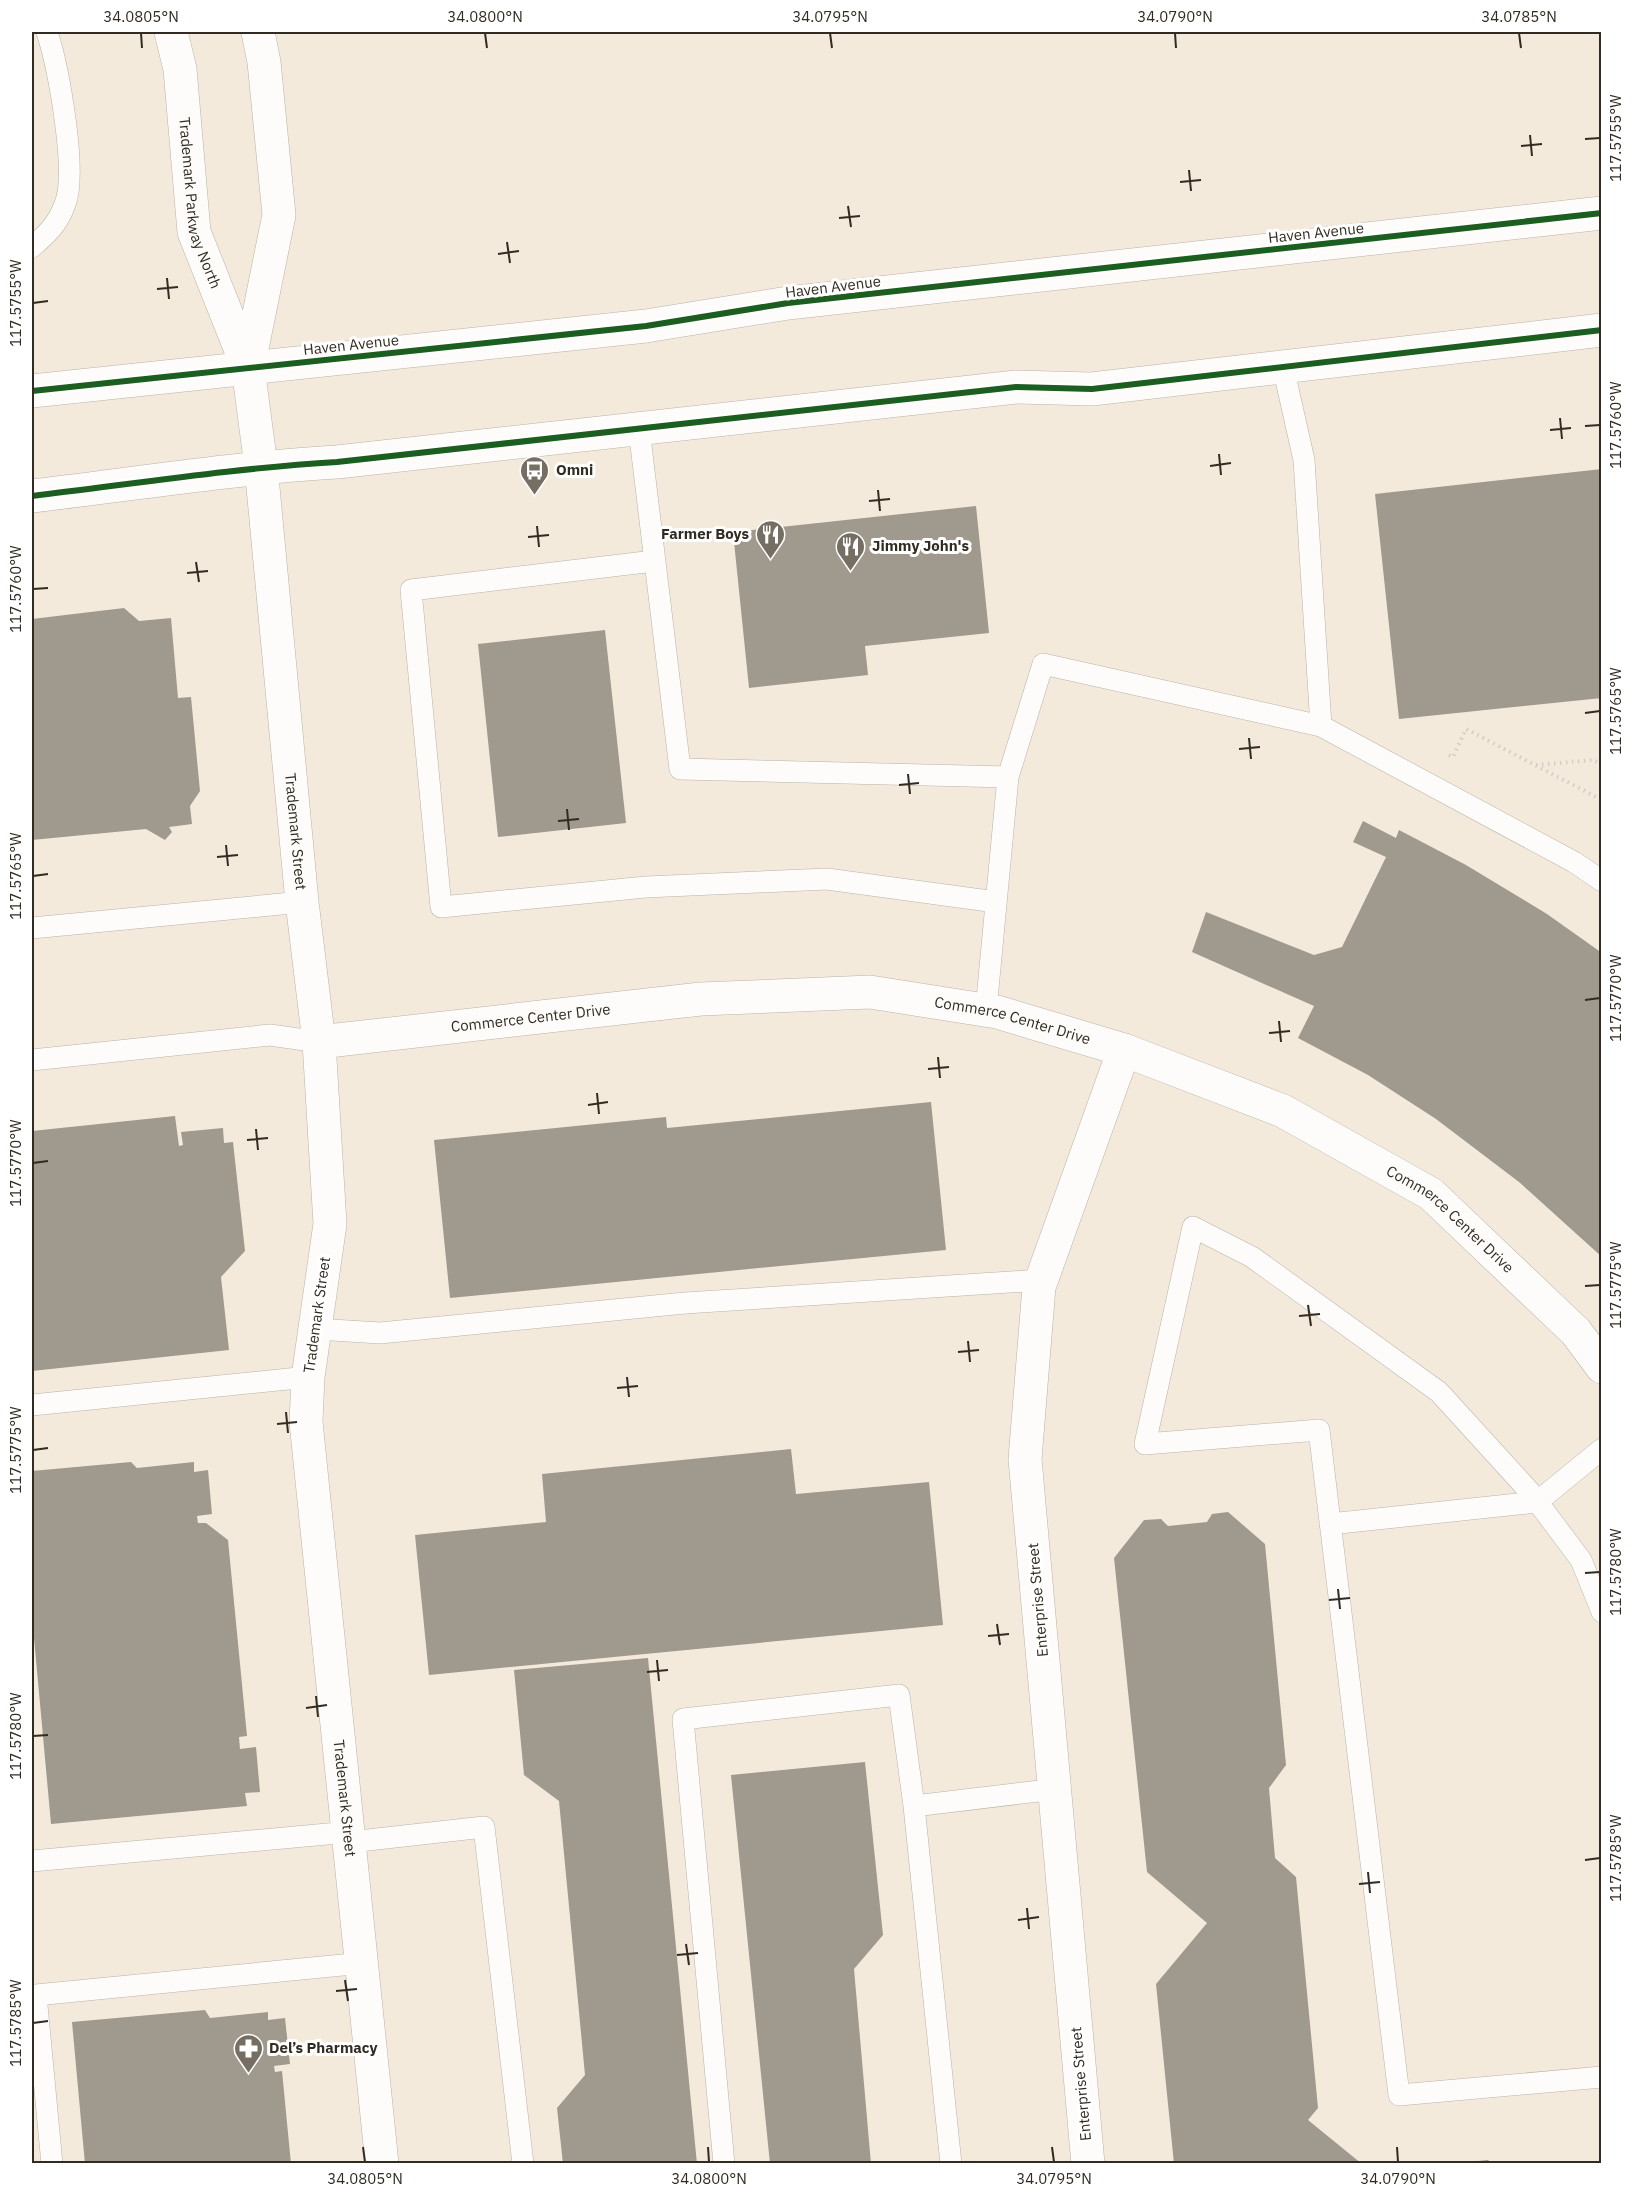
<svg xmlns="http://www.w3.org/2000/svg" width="1633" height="2195" font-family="'IBM Plex Sans',sans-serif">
  <rect width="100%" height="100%" fill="#f4eadc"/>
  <path fill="#a0998e" d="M1602 469V698L1399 719 1375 494Z
    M976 506 989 633 865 646 868 675 749 688 733 532Z
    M124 608 139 621 171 618 178 698 191 697 200 791 190 806 192 824 169 827 172 832 165 840 146 829 32 840V619Z
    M605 630 626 823 498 837 478 644Z
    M1363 821 1396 838 1399 830 1466 865 1547 914 1602 953V1257L1519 1182 1436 1119 1368 1075 1298 1038 1314 1006 1192 952 1206 912 1314 955 1342 947 1386 857 1353 842Z
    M931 1102 946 1250 450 1298 434 1140 666 1117 667 1128Z
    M175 1116 179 1146 183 1145 181 1132 223 1128 224 1143 233 1142 245 1251 221 1277 229 1350 32 1371V1131Z
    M791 1449 796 1494 929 1482 943 1625 429 1675 415 1535 546 1522 542 1474Z
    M131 1462 137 1468 194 1462V1472L208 1470 212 1514 197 1516 198 1523H206L228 1540 247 1736 239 1737 240 1749 256 1747 260 1792 245 1793 247 1806 51 1824 32 1616V1471Z
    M1228 1512 1265 1544 1286 1765 1269 1788 1275 1858 1296 1877 1318 2108 1308 2120 1362 2164H1174L1156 1984 1207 1923 1147 1872 1114 1558 1144 1520 1161 1519 1168 1526 1207 1522 1212 1514Z
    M648 1658 697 2164H563L557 2108 585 2075 559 1801 524 1775 514 1670Z
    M865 1762 883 1935 854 1969 871 2164H770L731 1775Z
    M205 2010 210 2018 268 2012V2020L285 2018 290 2064 274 2066 275 2072 282 2071 291 2164H85L72 2022Z
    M1488 2160 1492 2164H1468V2162Z"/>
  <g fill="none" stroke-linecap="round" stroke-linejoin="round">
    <defs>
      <path id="lane" d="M32 247C47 234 58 224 65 204 78 172 58 66 47 32
        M1283 367 1304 460 1321 726
        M639 429 680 769 1008 777 1043 664 1321 726 1574 862 1602 881
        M654 561 411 590 441 907 646 887 827 879 996 902
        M32 928 302 902
        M986 1010 1008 777
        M32 1060 270 1035 319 1042
        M316 1329 380 1333 685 1303 1042 1280
        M32 1405 308 1377
        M1330 1524 1537 1502 1602 1449
        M1602 1612 1581 1560 1530 1492 1439 1392 1252 1257 1193 1227 1145 1444 1319 1430 1399 2095 1602 2077
        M350 1842 484 1827 523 2164
        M32 1861 349 1832
        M52 2164 36 1995 363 1963
        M724 2164 683 1719 899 1695 914 1806
        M951 2164 914 1806 1056 1789"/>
      <g id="street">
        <path id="s1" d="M171 32 180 69 194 232 248 368 261 466 302 902 319 1042 330 1224 308 1377 306 1422 382 2164"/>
        <path d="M248 368 279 215 264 62 258 32"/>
        <path id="s2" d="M319 1042 701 999 870 992 997 1012 1124 1050 1283 1111 1431 1194 1576 1332 1602 1367"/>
        <path d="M1088 2164 1025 1459 1039 1287 1124 1050"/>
      </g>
      <path id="primary" d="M32 391 646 326 788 303 1602 213
        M32 496C133 484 235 468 337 462L1016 387 1092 389 1602 330"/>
    </defs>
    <use href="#lane" stroke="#bab2a7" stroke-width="22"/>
    <use href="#street" stroke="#bab2a7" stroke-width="34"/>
    <use href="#primary" stroke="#bab2a7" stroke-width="34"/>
    <path stroke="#d0cec8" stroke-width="4" stroke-dasharray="1.5 4.5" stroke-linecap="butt" d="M1449 755 1453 757 1466 729 1602 800
      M1536 765 1593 760 1602 764"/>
    <use href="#lane" stroke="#fdfcfa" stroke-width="21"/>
    <use href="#street" stroke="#fdfcfa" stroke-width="33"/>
    <use href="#primary" stroke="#fdfcfa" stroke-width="33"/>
    <defs>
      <path id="cycleway" d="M32 391 646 326 788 303 1602 213
        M32 496C133 484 235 468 337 462L1016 387 1092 389 1602 330"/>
    </defs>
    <use href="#cycleway" stroke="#fff" stroke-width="10"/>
    <use href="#cycleway" stroke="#1b5e20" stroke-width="6"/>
  </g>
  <path fill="none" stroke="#322b21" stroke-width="2" d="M141 33 142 48M485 33 487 48M830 33 832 48M1175 33 1176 48M1519 33 1521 48M1530 135 1532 156M1585 139 1600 138M1521 146 1542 144M1189 170 1191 191M1180 182 1201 180M848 206 851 227M839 218 860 216M507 242 510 263M498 254 519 251M167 278 169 299M157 289 178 287M33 303 48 301M1560 418 1562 439M1585 426 1600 425M1550 430 1571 428M1219 454 1221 475M1210 466 1231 463M878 490 880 511M869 501 890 499M537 526 539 547M528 537 549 535M196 562 199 582M187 573 208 571M33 589 48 588M1585 713 1600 711M1249 738 1251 759M1239 749 1260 747M908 774 910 794M899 785 919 783M567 809 569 830M558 821 579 819M226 845 228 866M217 857 238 855M33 876 48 874M1585 1000 1600 998M1279 1021 1281 1042M1269 1033 1290 1031M938 1057 940 1078M928 1069 949 1067M597 1093 599 1114M588 1105 608 1102M256 1129 258 1150M247 1140 268 1138M33 1163 48 1161M1585 1286 1600 1285M1308 1305 1311 1326M1299 1316 1320 1314M968 1341 970 1362M958 1352 979 1350M627 1377 629 1397M617 1388 638 1386M286 1412 288 1433M277 1424 297 1422M33 1450 48 1448M1585 1573 1600 1572M1338 1589 1340 1609M1329 1600 1350 1598M997 1624 1000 1645M988 1636 1009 1634M657 1660 659 1681M647 1672 668 1670M316 1696 318 1717M306 1708 327 1705M33 1736 48 1735M1585 1860 1600 1858M1368 1872 1370 1893M1359 1884 1380 1882M1027 1908 1029 1929M1018 1920 1039 1917M686 1944 689 1965M677 1955 698 1953M345 1980 348 2001M336 1991 357 1989M33 2023 48 2021M363 2147 365 2162M708 2147 709 2162M1052 2147 1054 2162M1397 2147 1398 2162"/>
  <defs>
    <symbol id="bus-pin" viewBox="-11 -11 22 30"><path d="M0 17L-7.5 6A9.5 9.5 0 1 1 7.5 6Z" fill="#766e62" stroke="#fff"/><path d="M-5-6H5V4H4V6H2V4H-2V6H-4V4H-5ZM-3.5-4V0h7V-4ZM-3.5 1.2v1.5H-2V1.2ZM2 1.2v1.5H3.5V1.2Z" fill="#fff"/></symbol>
    <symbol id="restaurant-pin" viewBox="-11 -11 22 30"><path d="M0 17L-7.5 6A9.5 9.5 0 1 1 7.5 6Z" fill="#766e62" stroke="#fff"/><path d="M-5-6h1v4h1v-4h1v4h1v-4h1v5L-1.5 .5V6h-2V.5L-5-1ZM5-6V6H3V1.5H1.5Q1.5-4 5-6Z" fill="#fff"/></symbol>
    <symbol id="pharmacy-pin" viewBox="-11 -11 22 30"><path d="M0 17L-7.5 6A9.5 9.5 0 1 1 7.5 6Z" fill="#766e62" stroke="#fff"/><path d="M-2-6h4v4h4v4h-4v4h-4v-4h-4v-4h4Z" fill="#fff"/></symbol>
  </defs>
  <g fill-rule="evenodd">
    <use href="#bus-pin" x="518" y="454" width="33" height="45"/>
    <use href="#restaurant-pin" x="754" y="518" width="33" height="45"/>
    <use href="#restaurant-pin" x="834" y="530" width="33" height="45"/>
    <use href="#pharmacy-pin" x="232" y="2032" width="33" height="45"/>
  </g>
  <g text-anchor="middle" stroke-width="6" stroke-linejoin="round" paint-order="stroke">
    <g font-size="15" fill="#322b21" stroke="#fff">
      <text dy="5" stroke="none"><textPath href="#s1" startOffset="174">Trademark Parkway North</textPath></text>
      <text transform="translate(1316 233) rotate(-6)" y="5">Haven Avenue</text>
      <text transform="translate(833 287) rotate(-7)" y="5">Haven Avenue</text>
      <text transform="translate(351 345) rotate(-6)" y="5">Haven Avenue</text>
      <text dy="5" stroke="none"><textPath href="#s1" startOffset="814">Trademark Street</textPath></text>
      <text dy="5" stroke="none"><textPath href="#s2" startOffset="213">Commerce Center Drive</textPath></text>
      <text dy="5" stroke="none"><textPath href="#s2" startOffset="699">Commerce Center Drive</textPath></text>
      <text dy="5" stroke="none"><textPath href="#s2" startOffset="1185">Commerce Center Drive</textPath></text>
      <text transform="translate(317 1315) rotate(-82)" y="5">Trademark Street</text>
      <text transform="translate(1038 1600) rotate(-95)" y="5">Enterprise Street</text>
      <text dy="5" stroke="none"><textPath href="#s1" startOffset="1786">Trademark Street</textPath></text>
      <text transform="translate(1081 2084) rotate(-95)" y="5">Enterprise Street</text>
    </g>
    <g font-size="15" font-weight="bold" fill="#322b21" stroke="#fff" text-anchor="start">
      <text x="556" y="475">Omni</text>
      <text x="749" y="539" text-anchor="end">Farmer Boys</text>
      <text x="872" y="551">Jimmy John's</text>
      <text x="269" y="2053">Del’s Pharmacy</text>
    </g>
  </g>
  <rect width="1633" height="2195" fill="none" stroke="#ffffff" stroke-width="66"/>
  <rect x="33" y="33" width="1567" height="2129" fill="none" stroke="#322b21" stroke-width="2"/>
  <g font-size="15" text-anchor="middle" fill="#322b21">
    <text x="141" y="22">34.0805°N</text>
    <text x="485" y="22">34.0800°N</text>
    <text x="830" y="22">34.0795°N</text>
    <text x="1175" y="22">34.0790°N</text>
    <text x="1519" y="22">34.0785°N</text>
    <text transform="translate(1616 138) rotate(-90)" y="5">117.5755°W</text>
    <text transform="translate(16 303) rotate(-90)" y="5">117.5755°W</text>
    <text transform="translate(1616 425) rotate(-90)" y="5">117.5760°W</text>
    <text transform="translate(16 589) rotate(-90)" y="5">117.5760°W</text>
    <text transform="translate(1616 711) rotate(-90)" y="5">117.5765°W</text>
    <text transform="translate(16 876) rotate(-90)" y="5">117.5765°W</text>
    <text transform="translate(1616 998) rotate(-90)" y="5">117.5770°W</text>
    <text transform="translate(16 1163) rotate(-90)" y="5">117.5770°W</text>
    <text transform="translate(1616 1285) rotate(-90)" y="5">117.5775°W</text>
    <text transform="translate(16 1450) rotate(-90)" y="5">117.5775°W</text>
    <text transform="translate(1616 1572) rotate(-90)" y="5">117.5780°W</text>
    <text transform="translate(16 1736) rotate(-90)" y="5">117.5780°W</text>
    <text transform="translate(1616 1858) rotate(-90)" y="5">117.5785°W</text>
    <text transform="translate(16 2023) rotate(-90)" y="5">117.5785°W</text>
    <text x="365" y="2184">34.0805°N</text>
    <text x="709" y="2184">34.0800°N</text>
    <text x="1054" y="2184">34.0795°N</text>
    <text x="1398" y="2184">34.0790°N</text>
  </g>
</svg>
